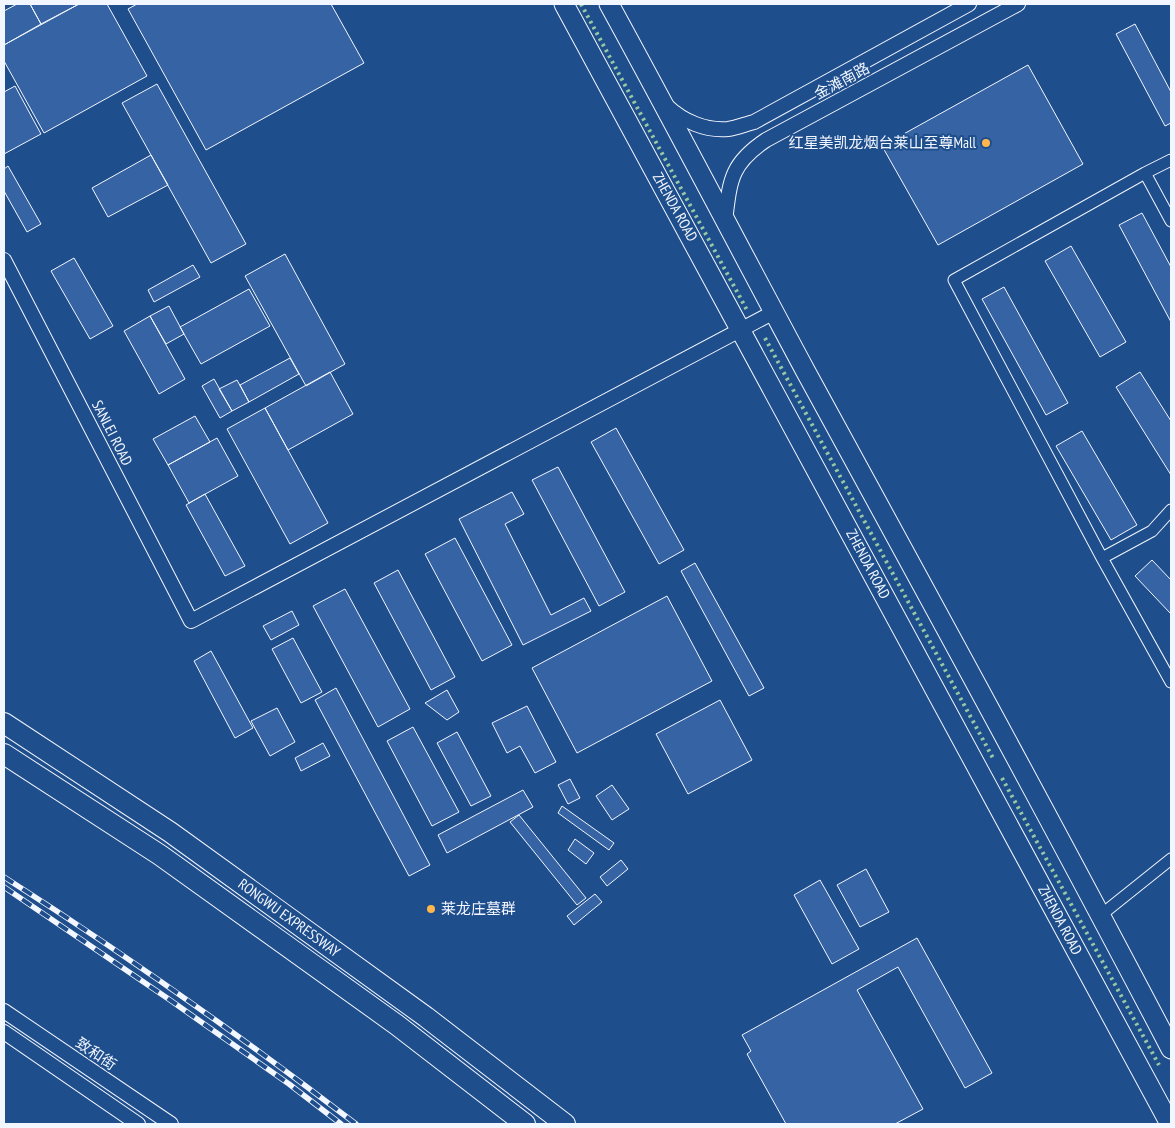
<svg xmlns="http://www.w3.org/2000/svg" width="1175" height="1128" font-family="'PT Sans Narrow','Noto Sans SC',sans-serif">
  <rect width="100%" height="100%" fill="#1f4e8c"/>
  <path fill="#3563a3" stroke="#f2f6ff" d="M17 4H30L41 24 4 45V11Z
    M30 4H79L41 24Z
    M79 4H107L147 76 44 133 4 61V45Z
    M137 4H331L364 63 206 150 128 9Z
    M1135 24 1171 92V123L1165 126 1116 34Z
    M1028 65 1083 164 938 245 882 146Z
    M157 84 246 244 211 263 122 103Z
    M15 86 41 134 4 154V92Z
    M151 155 168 185 108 217 92 188Z
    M8 166 41 224 27 232 4 191V169Z
    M1142 213 1171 267V322L1119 225Z
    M1071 246 1126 342 1100 357 1045 261Z
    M285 254 345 364 306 386 245 276Z
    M74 258 113 326 90 339 51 271Z
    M193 265 200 277 154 302 148 290Z
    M1004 287 1068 403 1046 415 982 299Z
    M249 289 270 326 201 364 180 327Z
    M169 306 184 334 166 344 150 316Z
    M150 316 185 379 159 394 124 331Z
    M290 358 299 374 249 402 240 385Z
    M330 372 353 414 288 450 265 408Z
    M1140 372 1171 421V475L1116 387Z
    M214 379 232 411 220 418 202 386Z
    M237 380 249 402 232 411 219 389Z
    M265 408 328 523 290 544 227 429Z
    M195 416 210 442 168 465 153 439Z
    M616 428 684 550 659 564 591 442Z
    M1082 431 1137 525 1111 540 1056 446Z
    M217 438 238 476 189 503 168 465Z
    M558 467 625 592 599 606 532 480Z
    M512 492 524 514 505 524 551 615 584 598 591 611 523 645 459 519Z
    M205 494 245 566 225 576 186 505Z
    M455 538 512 645 482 661 425 554Z
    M1152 560 1171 580V614L1135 576Z
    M695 563 764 688 749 696 681 571Z
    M398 570 455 677 431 690 374 583Z
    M345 589 410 709 378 727 313 606Z
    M667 596 712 681 577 753 532 668Z
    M292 611 299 625 271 640 263 626Z
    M293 638 322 692 301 703 272 649Z
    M211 651 253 728 235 738 194 661Z
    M336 688 430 865 409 876 315 700Z
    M447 690 459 712 447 720 425 703Z
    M720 700 752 760 688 794 656 734Z
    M527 706 556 762 535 773 520 746 507 753 492 723Z
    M277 708 295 742 270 756 251 721Z
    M413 727 459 812 432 826 387 741Z
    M457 732 491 796 471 806 437 743Z
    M323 743 330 756 301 771 295 758Z
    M570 779 580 798 568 804 558 785Z
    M612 785 629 809 612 820 596 796Z
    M523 790 533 807 447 853 438 835Z
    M562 806 614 843 609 850 558 813Z
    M519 815 586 898 577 905 510 822Z
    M575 839 594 853 586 864 568 850Z
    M621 860 628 869 607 886 600 877Z
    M866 869 889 912 860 927 837 885Z
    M820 880 859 949 832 964 794 895Z
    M595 894 602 902 574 925 567 916Z
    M917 938 992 1073 965 1088 898 967 857 990 923 1109 895 1124H786L747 1054 751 1051 742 1035Z"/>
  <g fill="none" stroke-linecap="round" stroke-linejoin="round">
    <defs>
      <path id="minor" d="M1145 173 1171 160
        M1171 221 1145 173 954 280 1102 558 1171 682
        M1102 558 1152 531 1171 510
        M1101 915 1171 859"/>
      <path id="tertiary" d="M667 106C683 121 705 131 728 129 736 128 746 124 754 122L969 4
        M725 221C730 181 730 164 766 140L1018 4
        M4 260 191 621 774 312
        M4 1011 171 1124
        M4 1032 138 1124"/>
      <path id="trunk" d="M564 4 1170 1124
        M609 4C676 126 740 249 806 372 929 597 1052 822 1171 1049"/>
      <path id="motorway" d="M4 723 170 832 426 1017 565 1124
        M4 754 160 855 397 1025 525 1124"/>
    </defs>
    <use href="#minor" stroke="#f2f6ff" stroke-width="13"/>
    <use href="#tertiary" stroke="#f2f6ff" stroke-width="16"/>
    <use href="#trunk" stroke="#f2f6ff" stroke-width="21"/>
    <use href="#motorway" stroke="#f2f6ff" stroke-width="22"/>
    <use href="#minor" stroke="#1f4e8c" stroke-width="11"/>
    <use href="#tertiary" stroke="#1f4e8c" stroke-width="14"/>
    <use href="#trunk" stroke="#1f4e8c" stroke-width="19"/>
    <use href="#motorway" stroke="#1f4e8c" stroke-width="20"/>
    <defs>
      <path id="rail" d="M4 877C125 954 242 1037 356 1124
        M4 887 170 1000 289 1084 341 1124"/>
    </defs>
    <use href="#rail" stroke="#f2f6ff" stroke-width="5.5"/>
    <use href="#rail" stroke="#1f4e8c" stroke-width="4" stroke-dasharray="11" stroke-linecap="butt"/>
    <path stroke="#97c8a6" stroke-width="4" stroke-dasharray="2.5 4" stroke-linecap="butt" d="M581 4 748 312
      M765 338 994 760
      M1002 778 1159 1065"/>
  </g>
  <g fill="#ffb74d" stroke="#1f4e8c" stroke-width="2">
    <circle cx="986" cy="143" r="5"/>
    <circle cx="431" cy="909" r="5"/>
  </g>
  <g text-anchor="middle" stroke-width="4" stroke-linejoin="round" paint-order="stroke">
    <g font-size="15" fill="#f2f6ff" stroke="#1f4e8c">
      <text transform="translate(842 81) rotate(-28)" y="5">金滩南路</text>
      <text transform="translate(675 207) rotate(61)" y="5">ZHENDA ROAD</text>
      <text transform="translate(112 433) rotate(63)" y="5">SANLEI ROAD</text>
      <text transform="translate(868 564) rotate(62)" y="5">ZHENDA ROAD</text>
      <text transform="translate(289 918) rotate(36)" y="5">RONGWU EXPRESSWAY</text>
      <text transform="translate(1060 920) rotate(62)" y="5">ZHENDA ROAD</text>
      <text transform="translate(96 1054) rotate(34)" y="5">致和街</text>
    </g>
    <g font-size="15" fill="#f2f6ff" stroke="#1f4e8c" text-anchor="end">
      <text x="976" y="148">红星美凯龙烟台莱山至尊Mall</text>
      <text x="441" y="914" text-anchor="start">莱龙庄墓群</text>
    </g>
  </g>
  <rect width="1175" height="1128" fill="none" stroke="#f2f6ff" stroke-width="10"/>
</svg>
